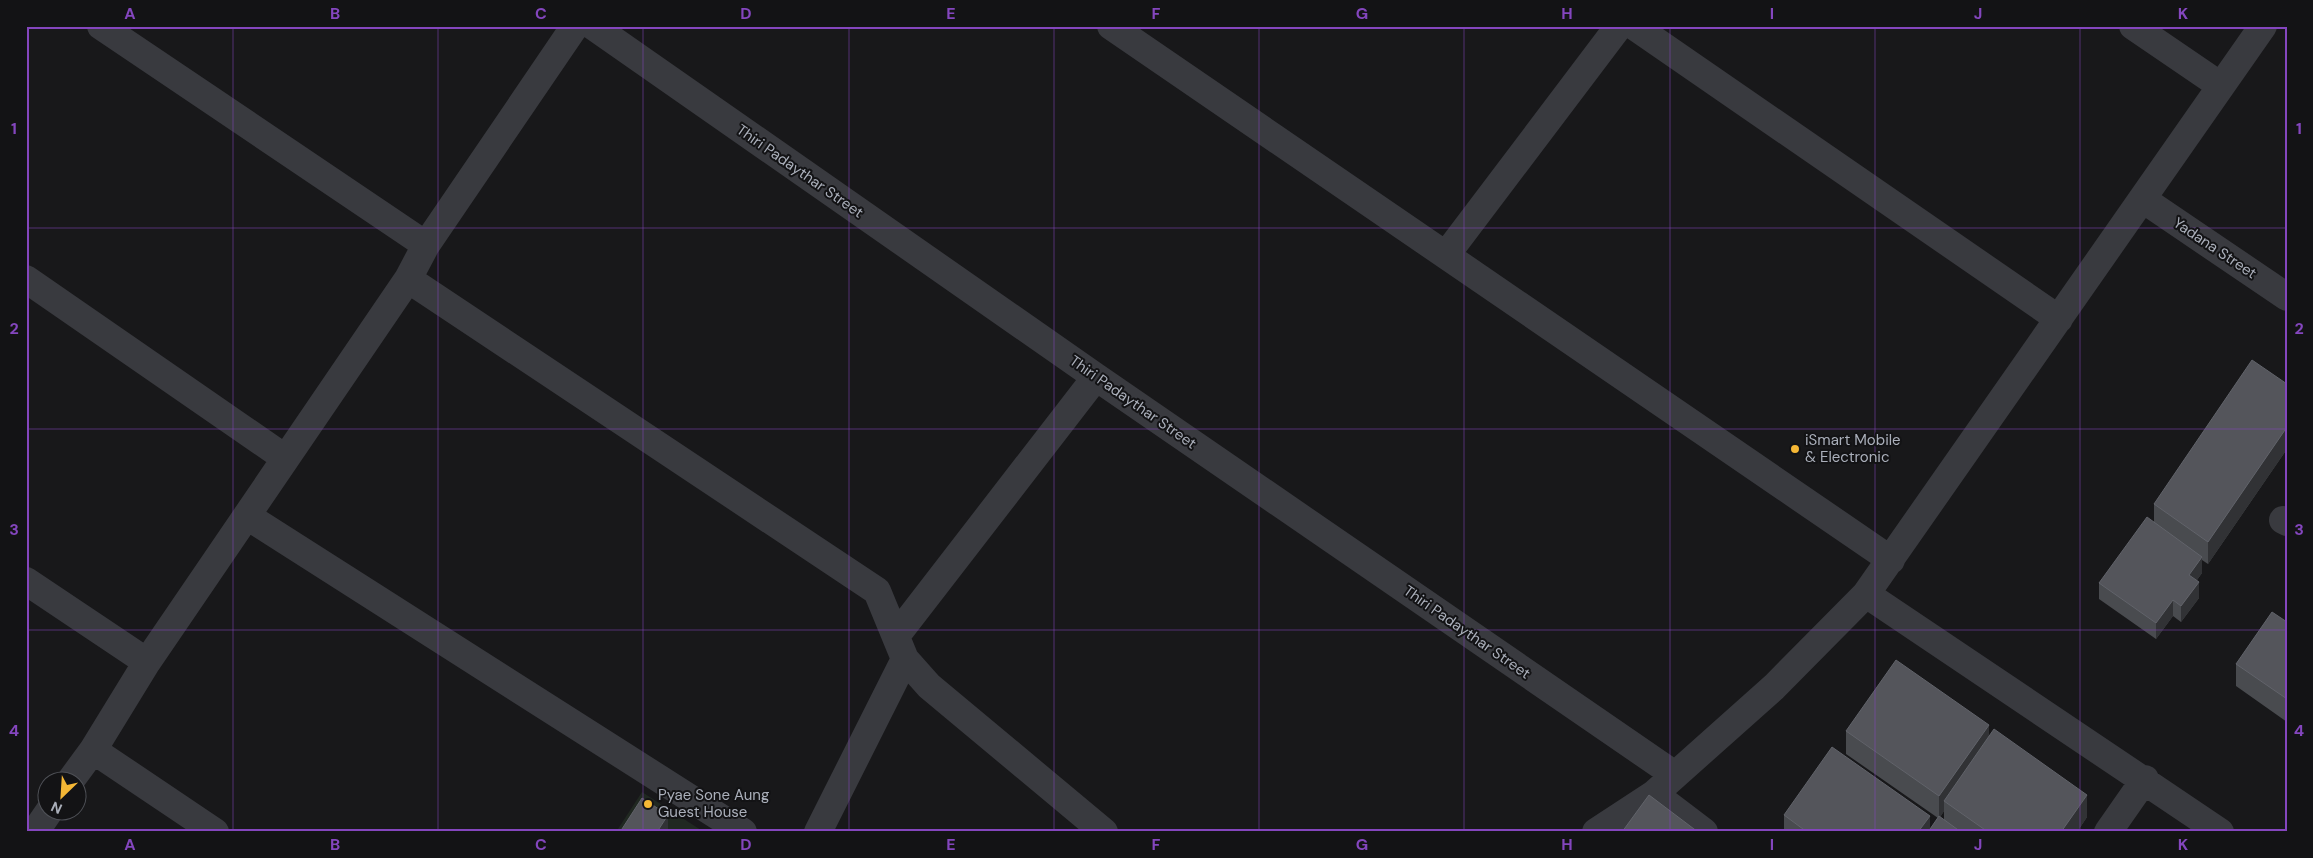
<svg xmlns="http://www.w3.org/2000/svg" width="2313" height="858" font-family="'DM Sans',sans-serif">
  <rect width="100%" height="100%" fill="#18181a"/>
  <path fill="#202821" d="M642 792 704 832H616Z"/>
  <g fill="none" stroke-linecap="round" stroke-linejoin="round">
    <path stroke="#393a3f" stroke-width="28" d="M101 26 426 245
      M593 26 1096 377 1675 775
      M1111 26 1891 560
      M1634 26 2059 319
      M2133 26 2221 86
      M2144 200 2287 297
      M1446 255 1619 26
      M26 279 285 458
      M408 279 877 591 905 659 929 686 1104 832
      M247 516 743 832
      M2283 520 2287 522
      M26 581 147 662
      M1866 594 2220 832
      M896 636 1096 377
      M93 750 215 832
      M71 780 93 750 147 662 408 279 426 245 575 26
      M1654 794 1704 832
      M35 832 50 810
      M818 832 905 659
      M1596 832 1654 794 1774 687 1866 594 2263 26
      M2108 832 2145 779"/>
  </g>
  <path fill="#494b4f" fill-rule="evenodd" d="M2287 384V449L2208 564 2202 560V573L2197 580 2199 598 2181 622 2173 616 2156 639 2099 599V583L2154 522V504Z
    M2287 622V722L2236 686V664Z
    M1846 731 1989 737 2087 817 2077 832H1784V815L1930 829 1938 818 1846 754ZM1944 811V820L1940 817Z"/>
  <path fill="#313235" d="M2287 427V449L2208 564V542Z
    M2202 557V573L2189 591V575Z
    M2199 582V598L2181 622V606Z
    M2173 600V616L2156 639V623Z
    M1989 725V747L1944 801V811L1939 819V796Z
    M2087 795V817L2077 832H2061Z
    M668 815V832H657Z
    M1930 816V832H1918Z"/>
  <path fill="#54555b" stroke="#61636a" d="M2252 360 2287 384V427L2208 542 2154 504Z
    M2147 517 2202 557 2189 575 2199 582 2181 606 2173 600 2156 623 2099 583Z
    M2272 612 2287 622V699L2236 664Z
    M1896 660 1989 725 1939 796 1846 731Z
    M1994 729 2087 795 2061 832H1988L1944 801Z
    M1832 747 1930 816 1918 832H1807L1784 815Z
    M1649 795 1698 832H1622Z
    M642 798 668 815 657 832H620Z
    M1939 816 1961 832H1928Z"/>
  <path fill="none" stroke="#8446be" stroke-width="1" stroke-opacity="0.55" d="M233 26V832M438 26V832M643 26V832M849 26V832M1054 26V832M1259 26V832M1464 26V832M1670 26V832M1875 26V832M2080 26V832M26 228H2287M26 429H2287M26 630H2287"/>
  <g fill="#f5b735" stroke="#131315" stroke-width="2">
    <circle cx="1795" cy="449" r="5"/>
    <circle cx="648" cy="804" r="5"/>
  </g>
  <g text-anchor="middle" stroke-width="4" stroke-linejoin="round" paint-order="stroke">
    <g font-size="15" fill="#aaafba" stroke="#131315">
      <text transform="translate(800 171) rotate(35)" y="5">Thiri Padaythar Street</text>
      <text transform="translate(2215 248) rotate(34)" y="5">Yadana Street</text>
      <text transform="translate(1133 402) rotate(35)" y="5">Thiri Padaythar Street</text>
      <text transform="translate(1467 632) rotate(35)" y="5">Thiri Padaythar Street</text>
    </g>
    <g font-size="15" fill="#aaafba" stroke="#131315" text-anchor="start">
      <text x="1805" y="445">iSmart Mobile<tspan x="1805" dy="17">&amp; Electronic</tspan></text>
      <text x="658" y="800">Pyae Sone Aung<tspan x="658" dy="17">Guest House</tspan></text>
    </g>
  </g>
  <rect width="2313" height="858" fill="none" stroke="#131315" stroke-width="55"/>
  <g transform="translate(62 796) rotate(205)"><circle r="24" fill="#131315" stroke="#4f5157"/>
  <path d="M0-4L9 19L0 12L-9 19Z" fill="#f5b735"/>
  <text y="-8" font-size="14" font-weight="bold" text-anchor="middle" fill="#aaafba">N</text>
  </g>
  <rect x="28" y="28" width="2258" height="802" fill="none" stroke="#8446be" stroke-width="2"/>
  <g font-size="16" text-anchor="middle" font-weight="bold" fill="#8446be">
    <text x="130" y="19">A</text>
    <text x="335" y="19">B</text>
    <text x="541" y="19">C</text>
    <text x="746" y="19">D</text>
    <text x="951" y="19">E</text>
    <text x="1156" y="19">F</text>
    <text x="1362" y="19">G</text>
    <text x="1567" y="19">H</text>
    <text x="1772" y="19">I</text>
    <text x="1978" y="19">J</text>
    <text x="2183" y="19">K</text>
    <text x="14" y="134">1</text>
    <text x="2299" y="134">1</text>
    <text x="14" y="334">2</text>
    <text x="2299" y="334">2</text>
    <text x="14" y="535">3</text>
    <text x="2299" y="535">3</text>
    <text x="14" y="736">4</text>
    <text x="2299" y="736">4</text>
    <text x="130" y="850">A</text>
    <text x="335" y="850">B</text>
    <text x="541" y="850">C</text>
    <text x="746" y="850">D</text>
    <text x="951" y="850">E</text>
    <text x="1156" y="850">F</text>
    <text x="1362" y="850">G</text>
    <text x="1567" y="850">H</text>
    <text x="1772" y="850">I</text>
    <text x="1978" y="850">J</text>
    <text x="2183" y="850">K</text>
  </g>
</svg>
